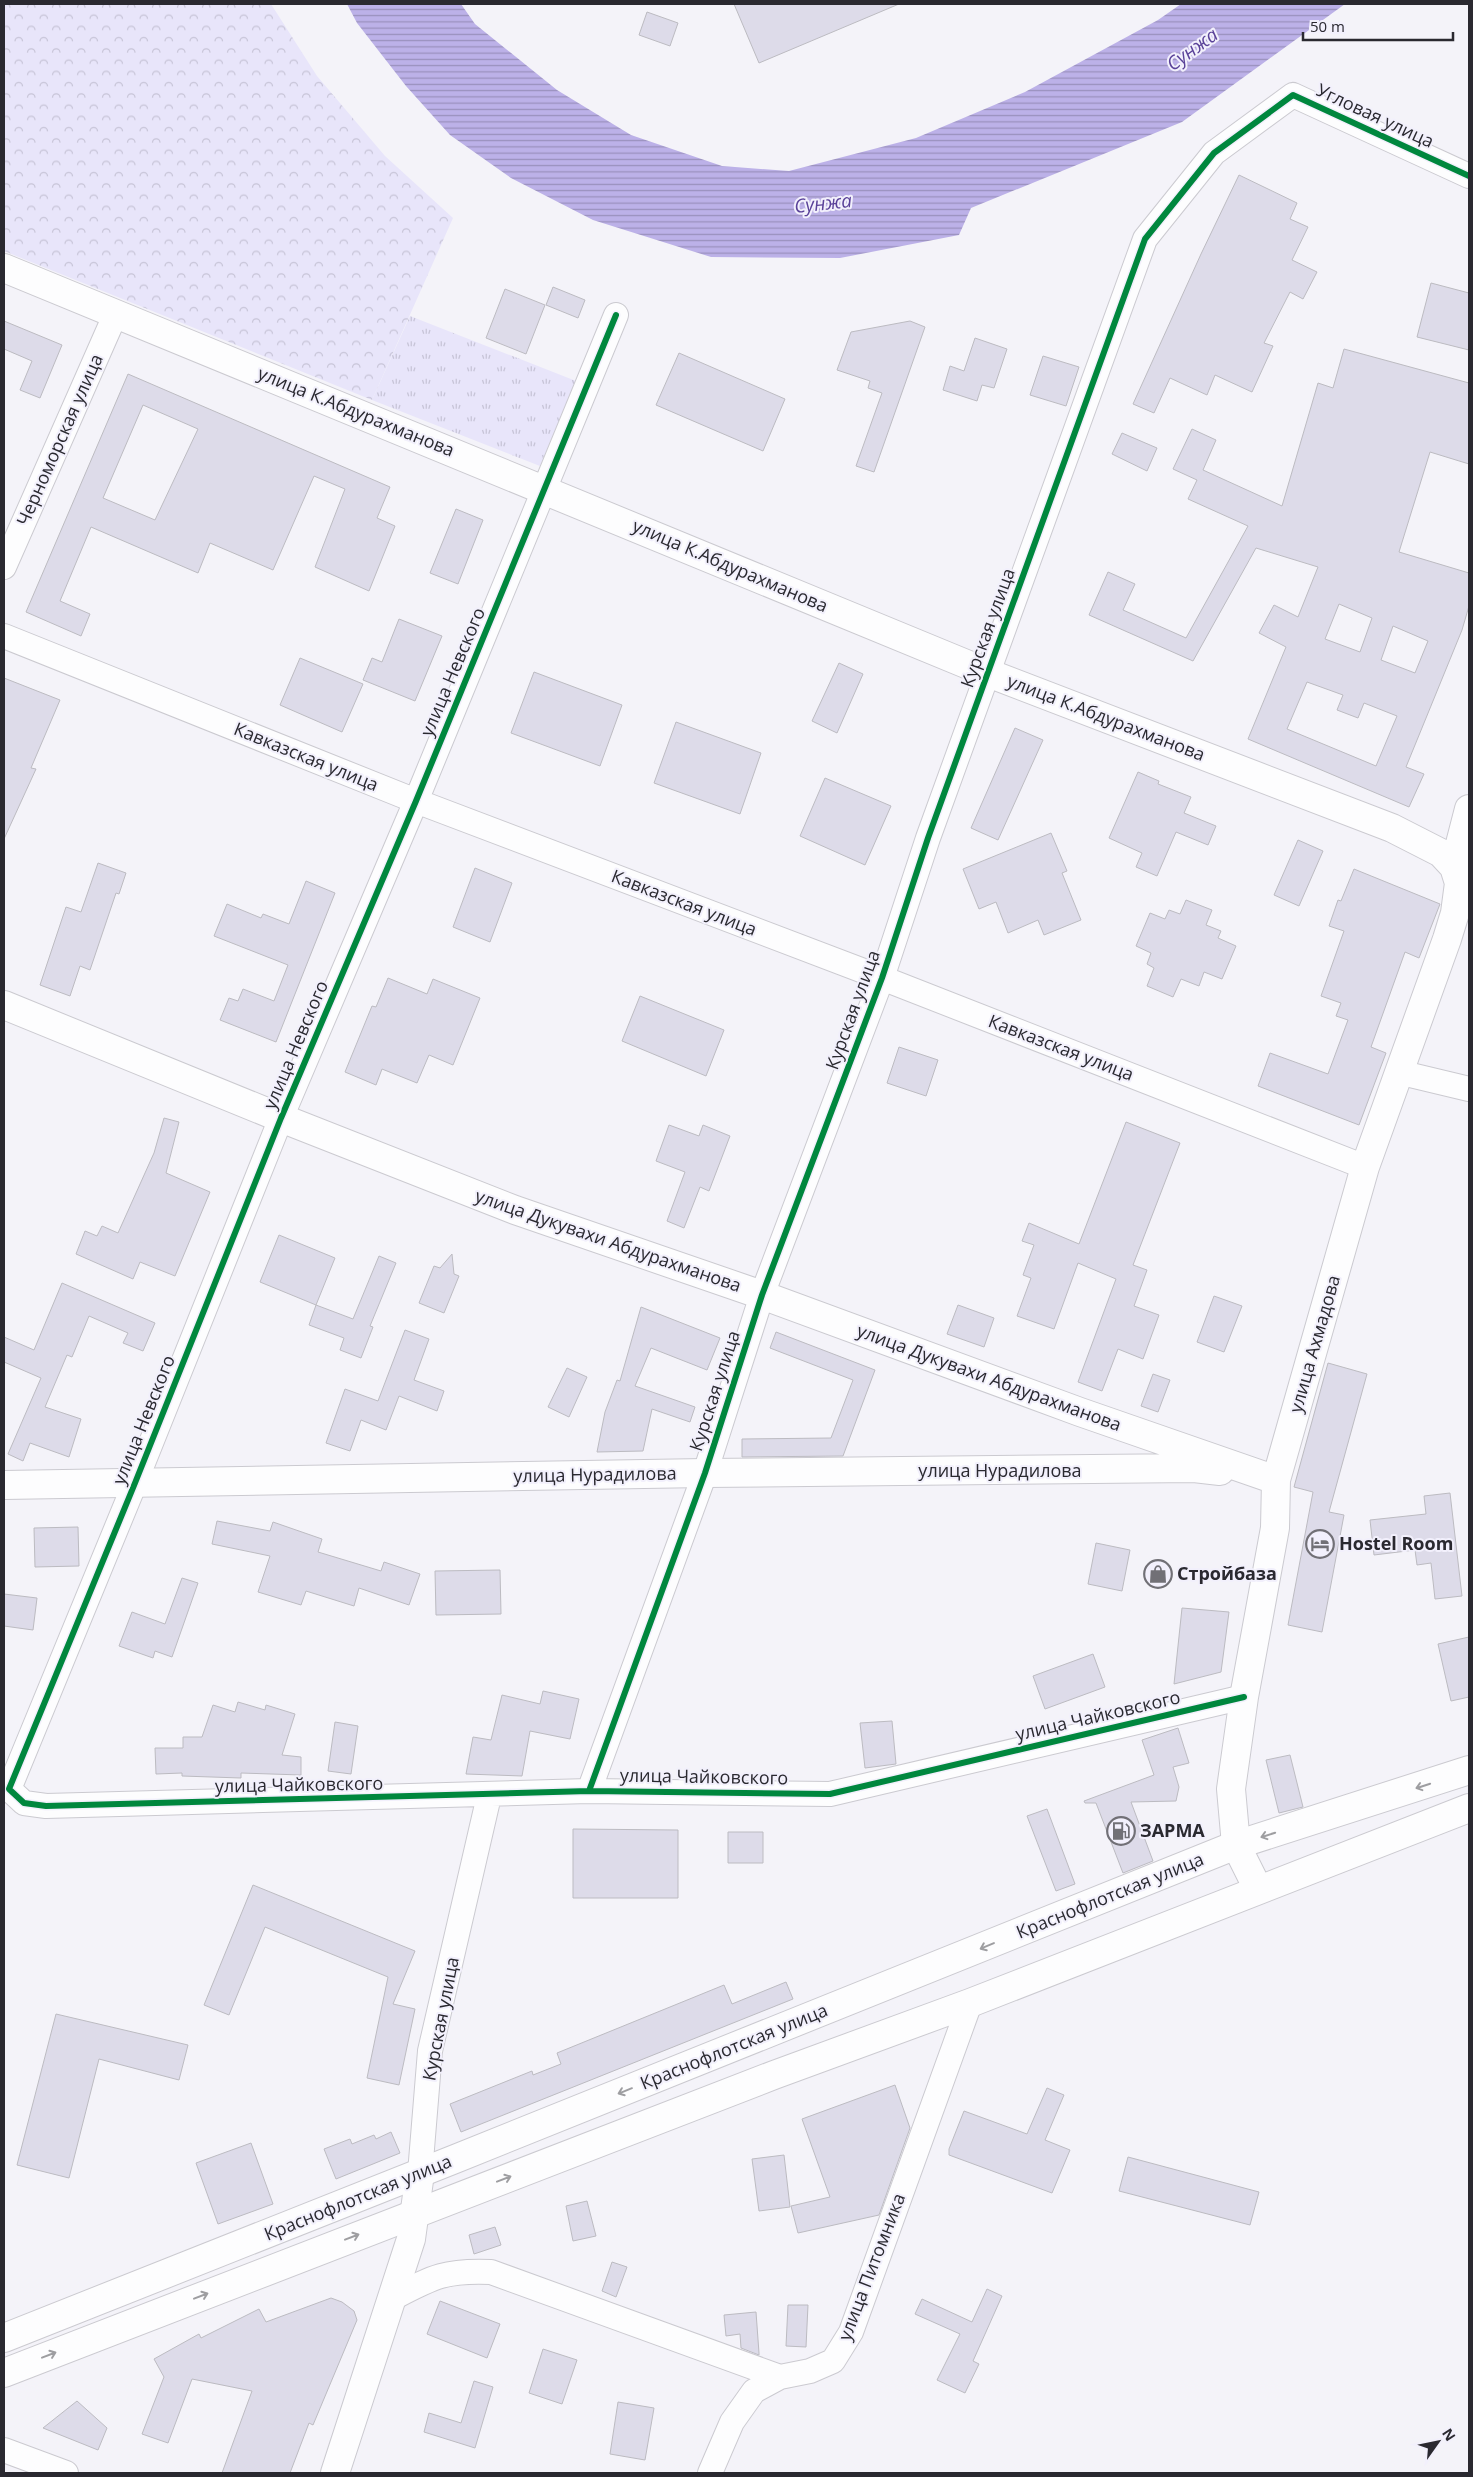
<svg xmlns="http://www.w3.org/2000/svg" width="1473" height="2477" font-family="'Open Sans',sans-serif">
  <defs>
    <pattern id="grass-tufts" width="24" height="20" patternUnits="userSpaceOnUse" patternTransform="scale(1.25)"><rect width="24" height="20" fill="#e8e5fa"/><path d="M3 7l-1-3M5 7V3M7 7l1-3M15 17l-1-3M17 17v-4M19 17l1-3" fill="none" stroke="#c7c4d7"/></pattern>
    <pattern id="park-crowns" width="20" height="18" patternUnits="userSpaceOnUse" patternTransform="scale(1.25)"><rect width="20" height="18" fill="#e8e5fa"/><path d="M2 6a3 3 0 1 1 6 0M12 15a3 3 0 1 1 6 0" fill="none" stroke="#c7c4d7"/></pattern>
    <pattern id="water-rules" width="6" height="5" patternUnits="userSpaceOnUse" patternTransform="scale(1.25)"><rect width="6" height="5" fill="#bcb1e8"/><path d="M0 2.5h6" fill="none" stroke="#9990bc"/></pattern>
  </defs>
  <rect width="100%" height="100%" fill="#f4f3f9"/>
  <path fill="url(#grass-tufts)" d="M410 316 576 381 540 466 372 400Z"/>
  <path fill="url(#park-crowns)" d="M4 4H271L317 76 385 156 453 218 372 400 4 251Z"/>
  <path fill="url(#water-rules)" d="M347 4H461L475 24 557 90 631 135 722 166 789 171 916 138 1025 92 1158 20 1181 4H1345L1182 122 971 208 959 235 840 258 711 257 593 220 511 178 450 135 406 86 357 23Z"/>
  <path fill="#dddbe9" stroke="#bcbbc1" fill-rule="evenodd" d="M734 4H899L759 63Z
    M647 12 678 23 670 46 639 35Z
    M1239 175 1297 203 1290 219 1308 227 1292 260 1317 272 1303 299 1290 292 1264 343 1273 346 1252 392 1215 375 1207 395 1170 378 1154 413 1133 404 1201 254Z
    M1431 283 1469 293V350L1417 337Z
    M553 287 585 300 578 318 546 305Z
    M505 289 545 305 526 354 486 338Z
    M4 321 62 345 40 398 20 390 32 361 4 349Z
    M910 321 925 327 874 472 856 466 882 393 868 388 870 381 837 370 851 332Z
    M975 338 1007 349 994 388 982 385 977 401 943 390 950 366 964 371Z
    M1344 349 1469 383V464L1430 452 1399 552 1469 573V606L1462 630 1406 767 1424 774 1409 807 1248 739 1286 647 1259 633 1274 605 1298 617 1318 567 1256 548 1193 661 1089 615 1108 572 1135 584 1123 610 1186 638 1248 526 1188 499 1197 480 1173 469 1192 429 1216 440 1203 470 1282 506 1318 383 1333 388ZM1339 604 1372 618 1360 652 1325 639ZM1393 626 1428 641 1415 673 1381 660ZM1307 682 1343 695 1337 710 1358 718 1364 703 1397 716 1376 766 1287 729Z
    M679 353 785 399 763 451 656 405Z
    M1043 356 1079 367 1066 406 1030 395Z
    M128 374 390 487 377 518 395 526 369 591 315 567 345 489 314 476 273 570 210 543 198 573 91 527 60 601 90 614 81 636 26 612ZM143 405 198 429 155 520 103 498Z
    M1122 433 1157 448 1147 471 1112 454Z
    M456 509 483 520 458 584 430 573Z
    M399 619 442 636 415 701 363 680 372 658 382 662Z
    M300 658 363 684 342 732 280 705Z
    M839 663 863 674 837 733 812 721Z
    M534 672 622 705 600 766 511 733Z
    M4 678 60 700 31 768 36 769 4 839Z
    M676 722 761 753 740 814 654 783Z
    M1015 728 1043 740 998 840 971 828Z
    M1138 772 1159 781 1158 784 1191 797 1184 813 1216 826 1208 845 1176 832 1157 876 1136 867 1142 853 1109 838Z
    M825 778 891 806 865 865 800 836Z
    M1051 833 1067 871 1062 873 1081 920 1044 935 1038 920 1008 933 996 902 979 909 963 869Z
    M1298 840 1323 851 1299 906 1274 895Z
    M98 863 126 873 119 894 116 893 90 970 80 966 70 996 40 985 66 907 81 912Z
    M475 868 512 883 490 942 453 927Z
    M1354 869 1440 904 1419 958 1405 952 1371 1047 1386 1053 1359 1125 1258 1086 1270 1053 1328 1074 1348 1020 1336 1016 1341 1003 1321 996 1344 931 1329 926 1338 900 1341 901Z
    M306 881 335 893 276 1042 220 1020 229 998 238 1001 243 989 274 1001 288 965 214 936 227 904 261 918 263 914 289 924Z
    M1186 900 1212 910 1206 925 1221 931 1218 938 1236 946 1222 979 1204 972 1199 986 1181 979 1173 997 1147 986 1154 968 1147 964 1151 953 1136 946 1150 913 1165 919 1169 910 1180 914Z
    M388 978 427 994 433 979 480 998 453 1065 429 1055 417 1083 382 1069 376 1085 345 1072 372 1006 376 1007Z
    M640 996 724 1030 706 1076 622 1041Z
    M899 1047 938 1060 926 1096 887 1083Z
    M164 1118 179 1122 166 1173 210 1192 175 1276 140 1262 133 1279 76 1254 85 1231 97 1236 102 1226 118 1233 154 1153Z
    M1126 1122 1180 1143 1133 1265 1147 1270 1134 1306 1159 1315 1143 1359 1118 1349 1102 1391 1078 1382 1116 1279 1078 1263 1054 1329 1017 1316 1031 1278 1023 1275 1034 1245 1022 1241 1029 1223 1079 1244Z
    M669 1125 699 1136 703 1125 730 1136 709 1191 700 1187 684 1228 667 1221 685 1172 656 1161Z
    M279 1235 335 1258 316 1305 260 1282Z
    M452 1254 454 1274 459 1276 444 1313 419 1303 434 1266 440 1268Z
    M379 1256 396 1263 370 1326 373 1327 361 1358 340 1350 344 1338 309 1325 316 1305 353 1319Z
    M62 1283 155 1323 143 1351 123 1343 128 1333 89 1316 72 1357 67 1355 45 1407 81 1419 69 1457 30 1443 23 1461 8 1454 41 1378 4 1362V1337L34 1350Z
    M1214 1296 1242 1306 1224 1352 1197 1342Z
    M958 1305 994 1318 984 1347 947 1334Z
    M641 1307 720 1338 707 1370 651 1348 635 1386 695 1407 690 1422 652 1409 643 1451 597 1452 605 1412 617 1380 620 1381Z
    M405 1330 429 1339 414 1380 444 1391 437 1411 399 1396 386 1430 361 1420 350 1451 326 1443 345 1389 378 1401Z
    M776 1332 875 1370 843 1456 742 1457V1439L831 1438 853 1380 770 1348Z
    M1328 1363 1367 1374 1329 1512 1344 1515 1322 1632 1288 1625 1313 1492 1294 1487Z
    M567 1368 587 1377 569 1417 548 1407Z
    M1153 1374 1170 1380 1158 1412 1141 1406Z
    M1450 1493 1462 1596 1435 1599 1431 1563 1417 1565 1415 1550 1374 1555 1370 1520 1426 1514 1424 1496Z
    M217 1521 270 1531 273 1522 322 1539 318 1552 381 1571 384 1562 420 1574 409 1605 359 1588 354 1606 306 1591 301 1605 258 1592 270 1556 212 1544Z
    M78 1527 79 1566 35 1567 34 1528Z
    M1096 1543 1130 1550 1122 1591 1088 1584Z
    M500 1570 501 1614 436 1615 435 1571Z
    M182 1578 198 1583 172 1657 155 1651 153 1658 119 1646 132 1612 165 1624Z
    M4 1594 37 1598 33 1630 4 1626Z
    M1182 1608 1229 1612 1221 1672 1174 1684Z
    M1469 1637V1697L1451 1701 1438 1644Z
    M1093 1654 1105 1687 1045 1709 1033 1676Z
    M543 1691 579 1699 570 1739 530 1731 522 1776 466 1774 473 1737 491 1740 502 1695 540 1704Z
    M238 1702 265 1710 266 1705 295 1714 282 1755 301 1757V1775L241 1773V1778L182 1776V1773L156 1774 155 1748H183V1737H202L213 1705 235 1712Z
    M892 1721 896 1764 865 1768 860 1723Z
    M335 1722 358 1726 351 1774 328 1771Z
    M1178 1728 1189 1763 1173 1767 1179 1787 1176 1801 1131 1802 1153 1861 1123 1873 1096 1803H1085L1084 1801 1154 1775 1142 1740Z
    M1290 1755 1303 1807 1279 1813 1266 1760Z
    M1047 1809 1075 1884 1056 1891 1027 1816Z
    M573 1829 678 1830V1898H573Z
    M728 1832H763V1863H728Z
    M253 1885 415 1951 393 2004 415 2009 399 2085 367 2078 388 1977 265 1927 229 2015 204 2005Z
    M786 1982 793 1999 461 2132 450 2104 532 2071 533 2075 561 2064 557 2053 724 1985 732 2004Z
    M56 2014 188 2045 179 2080 99 2059 69 2178 17 2165Z
    M895 2085 910 2128 879 2215 798 2233 791 2206 830 2197 802 2119Z
    M1047 2088 1064 2095 1045 2140 1070 2150 1052 2193 949 2155V2149L964 2111 1027 2134Z
    M391 2132 400 2153 336 2179 324 2149 350 2139 352 2144 374 2135 376 2139Z
    M251 2143 273 2204 218 2224 196 2163Z
    M784 2155 790 2207 759 2211 752 2159Z
    M1128 2157 1259 2192 1250 2225 1119 2191Z
    M587 2201 596 2236 573 2241 566 2206Z
    M495 2227 501 2245 474 2254 469 2235Z
    M612 2262 627 2267 616 2297 602 2291Z
    M987 2289 1002 2296 973 2361 979 2364 965 2393 937 2380 960 2334 915 2314 922 2299 972 2322Z
    M331 2298 342 2302 354 2311 357 2320 313 2425 309 2423 290 2473H222L252 2391 192 2379 168 2443 142 2434 164 2377 154 2359 199 2334 201 2338 259 2309 266 2322Z
    M440 2301 500 2324 487 2358 427 2334Z
    M788 2305H808L806 2347 786 2346Z
    M756 2312 759 2353V2355L741 2348 740 2334 726 2336 724 2315Z
    M543 2349 577 2360 562 2404 529 2393Z
    M474 2381 493 2387 475 2448 424 2432 429 2413 461 2423Z
    M77 2401 107 2428 98 2450 43 2428Z
    M618 2402 654 2408 645 2460 610 2454Z"/>
  <g fill="none" stroke-linecap="round" stroke-linejoin="round">
    <defs>
      <path id="minor" d="M616 315 416 801 281 1118 135 1483 9 1789 24 1803 46 1806 589 1791 830 1794 1244 1697
        M4 567 116 313
        M4 636 416 801 882 978 1365 1167
        M1398 1072 1469 1089
        M589 1791 705 1473 762 1295 882 978 928 838 1145 239 1214 153 1293 95 1469 176
        M420 2173 430 2051 489 1796
        M393 2298C433 2277 445 2270 491 2272L780 2377
        M4 2450 66 2473
        M710 2473 732 2422 754 2391 780 2377 810 2371 833 2361 851 2332 970 2003"/>
      <path id="tertiary" d="M4 268 988 673 1392 828 1441 853 1454 867
        M4 1005 281 1118 515 1210 762 1295 1080 1412 1276 1480
        M4 1485 705 1473 1194 1468 1220 1471
        M1258 1889 1236 1845 1231 1789 1244 1697 1275 1528 1276 1480 1365 1167 1447 939 1455 913 1459 883 1454 867 1469 809
        M335 2473 411 2239 420 2173"/>
      <path id="primary" d="M4 2338 455 2159 1236 1845 1469 1770
        M4 2373 774 2075 970 2003 1469 1808"/>
    </defs>
    <use href="#minor" stroke="#cbcad0" stroke-width="26"/>
    <use href="#tertiary" stroke="#cbcad0" stroke-width="30"/>
    <use href="#primary" stroke="#cbcad0" stroke-width="30"/>
    <use href="#minor" stroke="#fdfdfe" stroke-width="24"/>
    <use href="#tertiary" stroke="#fdfdfe" stroke-width="28"/>
    <use href="#primary" stroke="#fdfdfe" stroke-width="28"/>
    <defs>
      <path id="cycleway" d="M616 315 416 801 281 1118 135 1483 9 1789 24 1803 46 1806 589 1791 830 1794 1244 1697
        M589 1791 705 1473 762 1295 882 978 928 838 1145 239 1214 153 1293 95 1469 176"/>
    </defs>
    <use href="#cycleway" stroke="#f2f0fc" stroke-width="9"/>
    <use href="#cycleway" stroke="#00873e" stroke-width="6"/>
  </g>
  <defs><path id="oneway-shaft" d="M-6 0H5M1.5-3L5.5 0L1.5 3" fill="none" stroke-width="1.6" stroke-linecap="round" stroke-linejoin="round" transform="scale(1.25)"/></defs>
  <g stroke="#9e9ea1">
    <use href="#oneway-shaft" transform="translate(1423 1786) rotate(162)"/>
    <use href="#oneway-shaft" transform="translate(1268 1835) rotate(162)"/>
    <use href="#oneway-shaft" transform="translate(987 1946) rotate(157)"/>
    <use href="#oneway-shaft" transform="translate(625 2091) rotate(158)"/>
    <use href="#oneway-shaft" transform="translate(504 2179) rotate(-21)"/>
    <use href="#oneway-shaft" transform="translate(352 2237) rotate(-21)"/>
    <use href="#oneway-shaft" transform="translate(201 2296) rotate(-21)"/>
    <use href="#oneway-shaft" transform="translate(49 2355) rotate(-21)"/>
  </g>
  <defs>
    <symbol id="hotel-ring" viewBox="-11 -11 22 22"><circle r="9.5" fill="#f2f0fc" stroke="#717076" stroke-width="1.5"/><path d="M-6-4.5h1.5V1H6V5H4.5V3h-9V5H-6ZM-4 0a1.8 1.8 0 1 1 3.6 0ZM.5 0V-2.5h3Q6-2.5 6 0Z" fill="#717076"/></symbol>
    <symbol id="shop-ring" viewBox="-11 -11 22 22"><circle r="9.5" fill="#f2f0fc" stroke="#717076" stroke-width="1.5"/><path d="M-5-2.5h2.3a2.7 3.5 0 0 1 5.4 0H5L5.5 6h-11ZM-1.5-2.5h3a1.5 2.3 0 0 0-3 0Z" fill="#717076"/></symbol>
    <symbol id="fuel-ring" viewBox="-11 -11 22 22"><circle r="9.5" fill="#f2f0fc" stroke="#717076" stroke-width="1.5"/><path d="M-5.5-6h7V0h2V4h1.3V-2.5L3-4.5l.8-.8L6-3V5H2.5V1h-1V6h-7ZM-4.2-4.7v3.2H.2V-4.7Z" fill="#717076"/></symbol>
  </defs>
  <g fill-rule="evenodd">
    <use href="#hotel-ring" x="1304" y="1528" width="32" height="32"/>
    <use href="#shop-ring" x="1142" y="1558" width="32" height="32"/>
    <use href="#fuel-ring" x="1105" y="1815" width="32" height="32"/>
  </g>
  <g text-anchor="middle" stroke-width="4" stroke-linejoin="round" paint-order="stroke">
    <g font-size="18" fill="#2a2930" stroke="#f2f0fc">
      <text transform="translate(1375 116) rotate(25)" y="6">Угловая улица</text>
      <text transform="translate(356 412) rotate(22)" y="6">улица К.Абдурахманова</text>
      <text transform="translate(60 440) rotate(-66)" y="6">Черноморская улица</text>
      <text transform="translate(730 566) rotate(23)" y="6">улица К.Абдурахманова</text>
      <text transform="translate(988 628) rotate(-70)" y="6">Курская улица</text>
      <text transform="translate(453 672) rotate(-67)" y="6">улица Невского</text>
      <text transform="translate(1106 718) rotate(21)" y="6">улица К.Абдурахманова</text>
      <text transform="translate(306 757) rotate(22)" y="6">Кавказская улица</text>
      <text transform="translate(684 903) rotate(21)" y="6">Кавказская улица</text>
      <text transform="translate(853 1010) rotate(-70)" y="6">Курская улица</text>
      <text transform="translate(296 1045) rotate(-67)" y="6">улица Невского</text>
      <text transform="translate(1061 1048) rotate(21)" y="6">Кавказская улица</text>
      <text transform="translate(608 1241) rotate(19)" y="6">улица Дукувахи Абдурахманова</text>
      <text transform="translate(1315 1344) rotate(-74)" y="6">улица Ахмадова</text>
      <text transform="translate(989 1378) rotate(20)" y="6">улица Дукувахи Абдурахманова</text>
      <text transform="translate(715 1391) rotate(-72)" y="6">Курская улица</text>
      <text transform="translate(144 1420) rotate(-68)" y="6">улица Невского</text>
      <text x="1000" y="1477">улица Нурадилова</text>
      <text transform="translate(595 1475) rotate(-1)" y="6">улица Нурадилова</text>
      <text transform="translate(1098 1716) rotate(-13)" y="6">улица Чайковского</text>
      <text transform="translate(704 1777) rotate(1)" y="6">улица Чайковского</text>
      <text transform="translate(299 1785) rotate(-1)" y="6">улица Чайковского</text>
      <text transform="translate(1110 1896) rotate(-22)" y="6">Краснофлотская улица</text>
      <text transform="translate(441 2019) rotate(-79)" y="6">Курская улица</text>
      <text transform="translate(734 2047) rotate(-22)" y="6">Краснофлотская улица</text>
      <text transform="translate(358 2198) rotate(-22)" y="6">Краснофлотская улица</text>
      <text transform="translate(872 2267) rotate(-69)" y="6">улица Питомника</text>
    </g>
    <g font-size="18" font-weight="bold" fill="#2a2930" stroke="#f2f0fc" text-anchor="start">
      <text x="1339" y="1550">Hostel Room</text>
      <text x="1177" y="1580">Стройбаза</text>
      <text x="1140" y="1837">ЗАРМА</text>
    </g>
    <g font-size="19" font-style="italic" fill="#5a4299" stroke="#f2f0fc">
      <text transform="translate(1192 49) rotate(-36)" y="7">Сунжа</text>
      <text transform="translate(823 203) rotate(-6)" y="7">Сунжа</text>
    </g>
  </g>
  <rect width="1473" height="2477" fill="none" stroke="#2a2930" stroke-width="10"/>
  <g transform="translate(1438 2442) rotate(57)" stroke="#f2f0fc" stroke-width="4" paint-order="stroke">
  <path d="M0-4L9 19L0 12L-9 19Z" fill="#2a2930"/>
  <text y="-8" font-size="14" font-weight="bold" text-anchor="middle" fill="#2a2930">N</text>
  </g>
  <path d="M1303 32v8h150v-8" fill="none" stroke="#2a2930" stroke-width="2.5"/>
  <text x="1310" y="32" font-size="15" fill="#2a2930" stroke="#f2f0fc" stroke-width="4" paint-order="stroke">50 m</text>
</svg>
